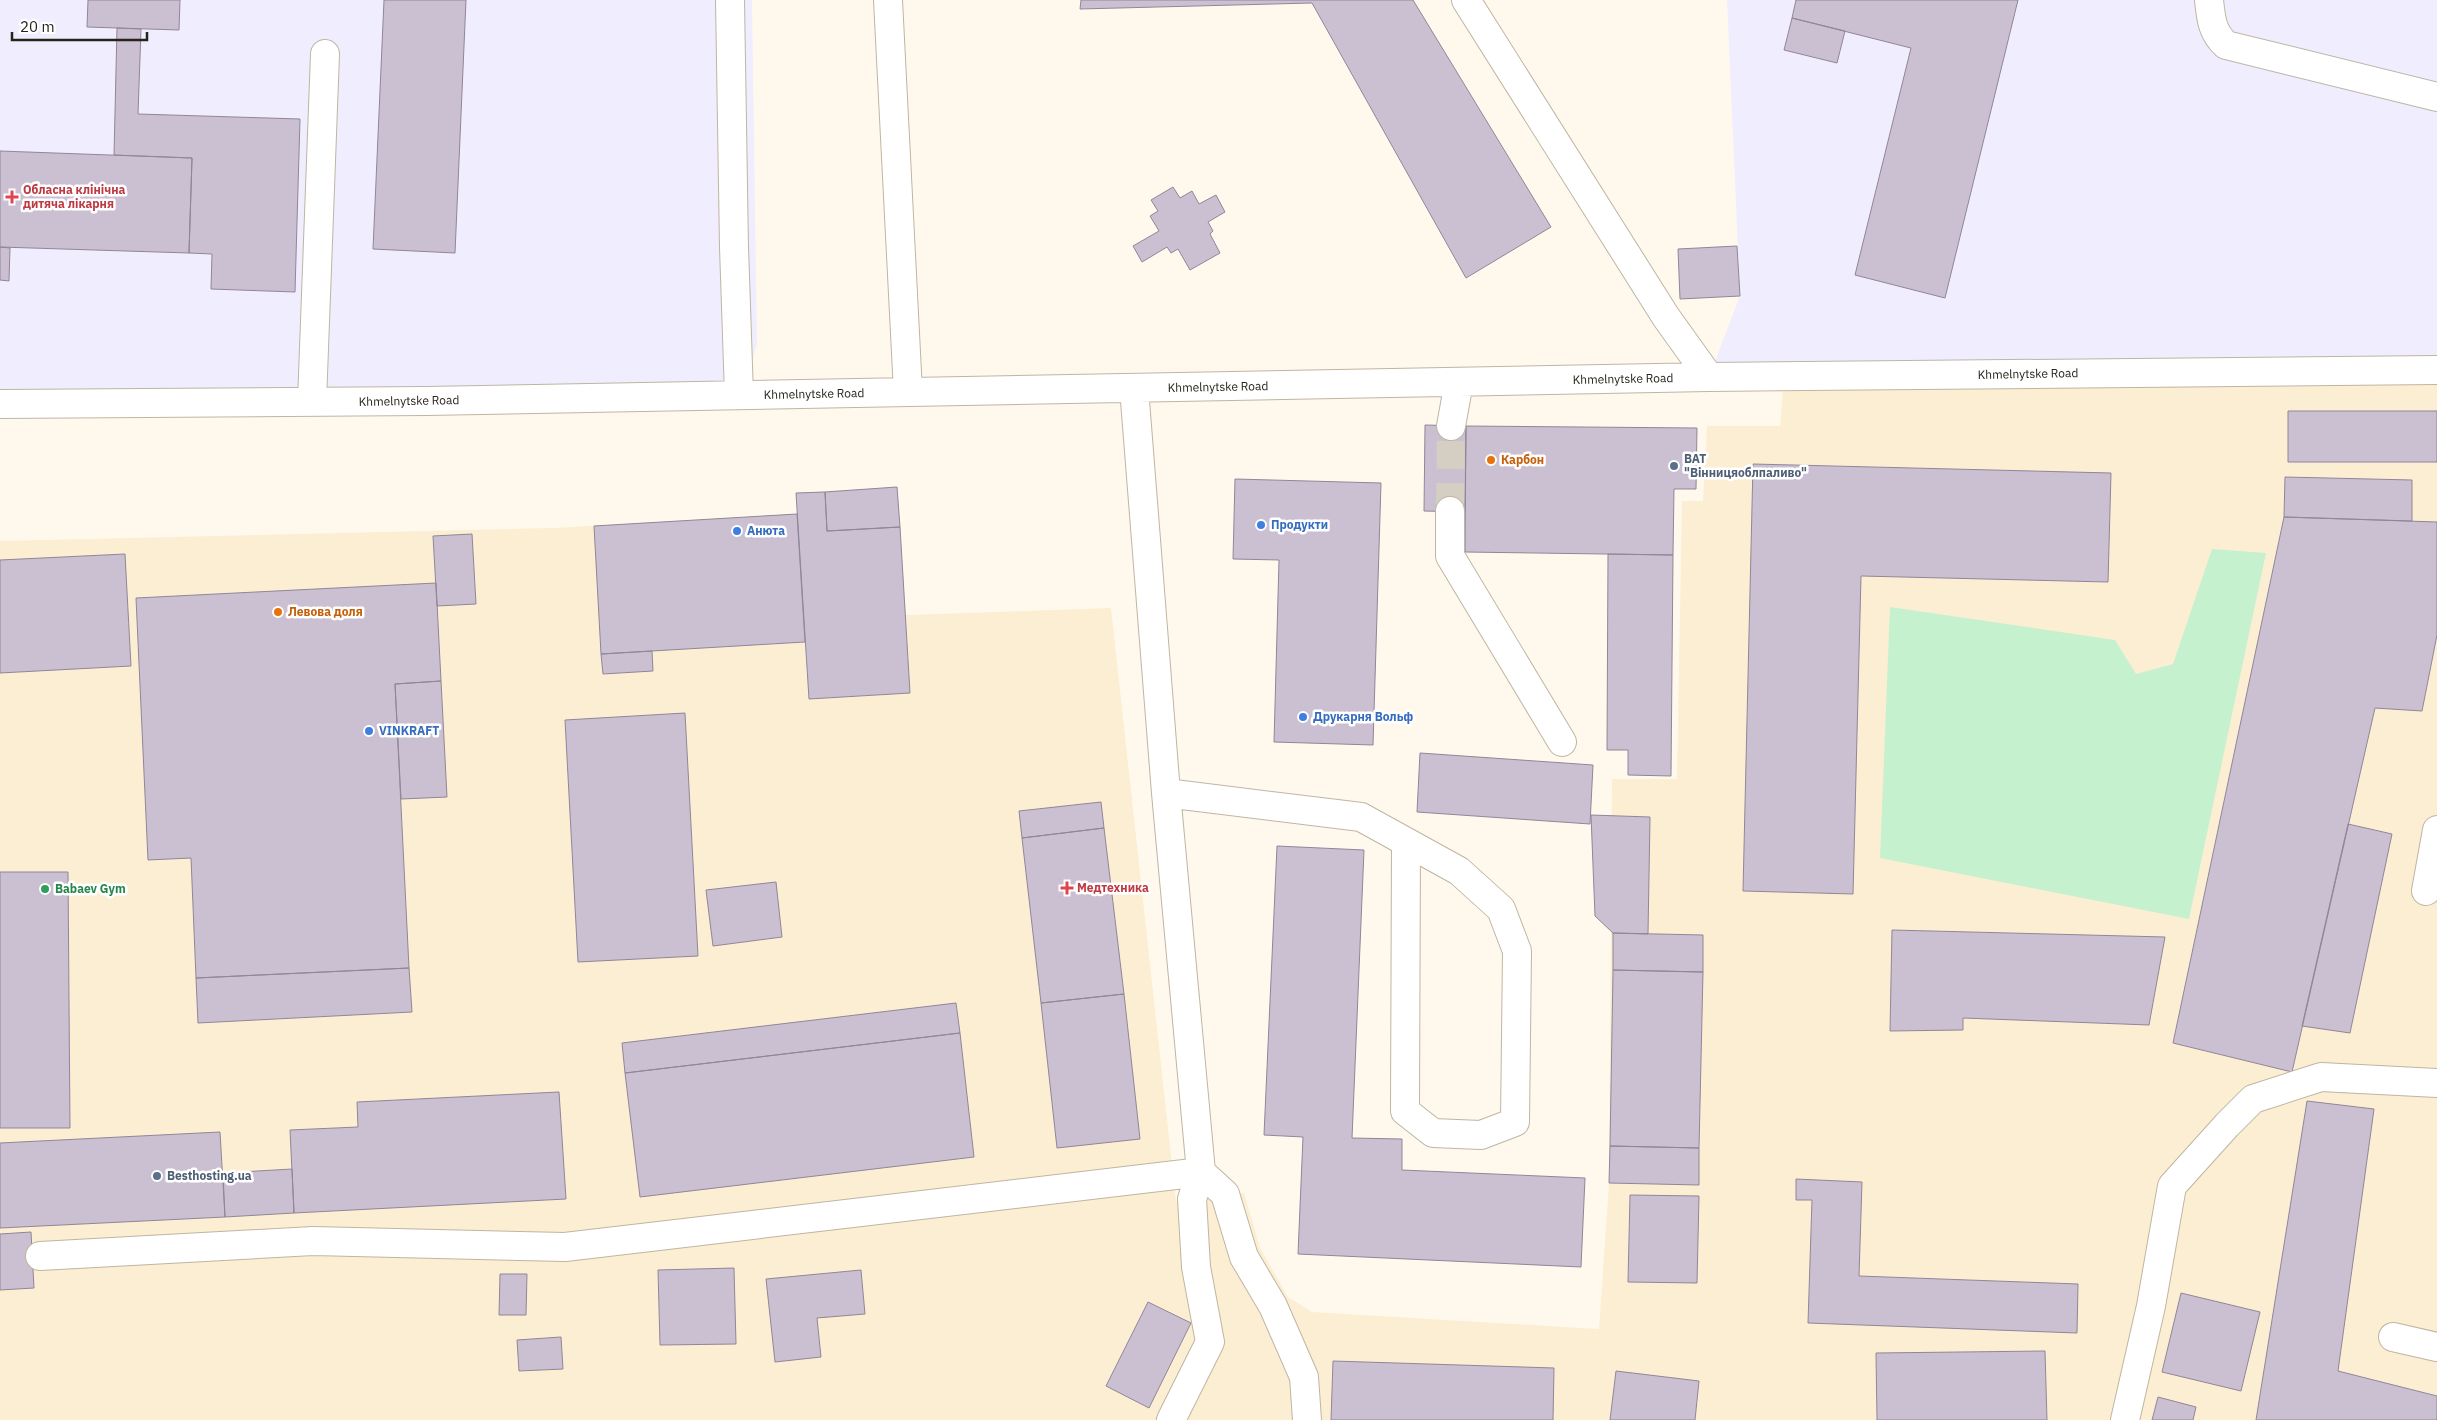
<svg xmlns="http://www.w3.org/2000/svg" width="2437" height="1420" font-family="'IBM Plex Sans',sans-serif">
  <rect width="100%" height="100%" fill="#fff9ed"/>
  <path fill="#fceed3" d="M2437 370V1420H0V541L552 528 797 514 796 493 897 487 906 615 1111 608 1176 1201 1244 1193 1260 1248 1288 1297 1312 1312 1599 1329 1609 1183 1612 779H1677L1682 501H1703L1707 426H1780L1784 377Z"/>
  <path fill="#f0edff" d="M0 0H752L757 345 739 395 0 404Z
    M1727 0H2437V370L1709 377 1740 296Z"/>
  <path fill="#c6f1cf" d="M2212 549 2266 553 2189 919 1880 858 1890 607 2115 640 2136 674 2173 664Z"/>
  <path fill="#cbbfd2" stroke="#918698" d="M88 0H180L179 30 87 27Z
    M384 0H466L455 253 373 249Z
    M1081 0H1413L1551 227 1466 278 1312 3 1080 9Z
    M1796 0H2018L1945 298 1855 275 1911 48 1792 18Z
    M1792 18 1845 31 1837 63 1784 50Z
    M117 28 141 29 138 114 300 119 295 292 211 289 212 254 189 253 192 158 114 155Z
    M0 151 192 158 189 253 0 247Z
    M1173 187 1180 198 1192 191 1199 204 1216 195 1225 212 1208 222 1213 231 1210 234 1220 253 1190 270 1178 249 1171 253 1167 247 1142 262 1133 246 1159 231 1150 216 1158 211 1151 200Z
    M1737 246 1740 296 1680 299 1678 249Z
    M0 247 10 248 9 281 0 280Z
    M2288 411H2437V462H2288Z
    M1425 425 1466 426 1465 512 1424 511Z
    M1466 426 1697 428 1696 489H1674L1673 555 1465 552Z
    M1753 464 2111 473 2108 582 1861 576 1853 894 1743 891Z
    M2285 477 2412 480V521L2284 517Z
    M1235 479 1381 483 1373 745 1274 742 1279 560 1233 559Z
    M897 487 900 527 827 531 825 492Z
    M825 492 827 531 900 527 910 693 809 699 796 493Z
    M797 514 805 642 601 654 594 526Z
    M2284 517 2437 522V635L2422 711 2375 708 2292 1072 2173 1043Z
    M472 534 476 604 437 606 433 536Z
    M125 554 131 666 0 673V560Z
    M1608 554 1673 555 1671 776 1628 775V750H1607Z
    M436 583 441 681 395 684 409 968 196 978 191 858 148 860 136 598Z
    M652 651 653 671 603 674 601 654Z
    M441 681 447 797 401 799 395 684Z
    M685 713 698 956 578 962 565 720Z
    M1420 753 1593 765 1590 824 1417 812Z
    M1101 802 1104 828 1022 838 1019 811Z
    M1591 815 1650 817 1648 934 1613 933 1595 916Z
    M2348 824 2392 834 2350 1033 2302 1026Z
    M1104 828 1124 994 1041 1003 1022 838Z
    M1277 846 1364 850 1352 1138 1402 1139V1170L1585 1178 1581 1267 1298 1254 1303 1137 1264 1135Z
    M0 872H68L70 1128H0Z
    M776 882 782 937 713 946 706 890Z
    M1892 930 2165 937 2149 1025 1963 1018V1030L1890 1031Z
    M1613 933 1703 935V972L1613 970Z
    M409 968 412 1012 198 1023 196 978Z
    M1613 970 1703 972 1699 1148 1610 1146Z
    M1124 994 1140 1139 1057 1148 1041 1003Z
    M956 1003 960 1033 625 1073 622 1043Z
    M960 1033 974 1157 640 1197 625 1073Z
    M559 1092 566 1199 294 1213 290 1130 358 1127 357 1102Z
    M2307 1101 2374 1109 2338 1371 2437 1396V1420H2256Z
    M220 1132 225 1217 0 1228V1143Z
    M1610 1146 1699 1148V1185L1609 1183Z
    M292 1169 294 1213 225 1217 223 1173Z
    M1796 1179 1862 1182 1859 1276 2078 1284 2077 1333 1808 1323 1812 1200H1796Z
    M1630 1195 1699 1196 1697 1283 1628 1282Z
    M31 1232 34 1288 0 1290V1234Z
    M734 1268 736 1344 660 1345 658 1270Z
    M861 1270 865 1314 817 1318 821 1357 775 1362 766 1279Z
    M500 1274H527L526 1315H499Z
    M2181 1293 2260 1312 2241 1391 2162 1372Z
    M1148 1302 1191 1323 1149 1408 1106 1386Z
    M561 1337 563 1369 519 1371 517 1340Z
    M2045 1351 2047 1420H1877L1876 1353Z
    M1333 1361 1554 1368 1553 1420H1331Z
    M1616 1371 1699 1381 1695 1420H1610Z
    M2158 1397 2196 1407 2193 1420H2152Z"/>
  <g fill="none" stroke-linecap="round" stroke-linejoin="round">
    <path stroke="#d4cec3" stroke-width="28" stroke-dasharray="28 14" stroke-linecap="butt" d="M1450 511 1451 426"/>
    <defs>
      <path id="minor" d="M730 0 734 247 739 395
        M888 0 908 392
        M1466 0 1666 317 1709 377
        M2209 0C2211 19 2212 32 2226 45L2437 97
        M312 402 325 54
        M0 404 426 401 1709 377 2437 370
        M1451 426 1459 382
        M1450 511V556L1562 742
        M1166 793 1361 817 1459 871 1501 909 1517 951 1515 1122 1481 1135 1433 1133 1405 1111 1406 842
        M2426 891 2437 830
        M40 1256 313 1241 565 1247 1201 1172 1166 793 1134 388
        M2393 1337 2437 1347
        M1171 1420 1210 1342 1196 1267 1192 1199 1201 1172 1225 1194 1244 1257 1273 1306 1304 1377 1307 1420
        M2125 1420 2151 1306 2172 1186 2227 1125 2253 1099 2321 1077 2437 1083"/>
    </defs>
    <use href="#minor" stroke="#bfb5a2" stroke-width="30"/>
    <use href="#minor" stroke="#fff" stroke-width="28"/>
  </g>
  <g fill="#e0444e" stroke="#fff" stroke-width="2">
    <path d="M9.5 189.5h5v5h5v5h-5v5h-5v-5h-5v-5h5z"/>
    <path d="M1064.5 880.5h5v5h5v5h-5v5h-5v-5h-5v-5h5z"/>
  </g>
  <g fill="#e8710a" stroke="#fff" stroke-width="2">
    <circle cx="1491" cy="460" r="5"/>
    <circle cx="278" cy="612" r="5"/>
  </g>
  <g fill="#5c6f8a" stroke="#fff" stroke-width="2">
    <circle cx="1674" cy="466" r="5"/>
    <circle cx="157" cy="1176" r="5"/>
  </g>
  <g fill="#3f7fe0" stroke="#fff" stroke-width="2">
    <circle cx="1261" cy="525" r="5"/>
    <circle cx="737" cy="531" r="5"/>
    <circle cx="1303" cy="717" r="5"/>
    <circle cx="369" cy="731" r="5"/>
  </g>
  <circle fill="#2e9e5b" stroke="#fff" stroke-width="2" cx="45" cy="889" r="5"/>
  <g text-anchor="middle" stroke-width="5" stroke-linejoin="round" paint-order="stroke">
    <g font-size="12" font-weight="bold" fill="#be3a42" stroke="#fff" text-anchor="start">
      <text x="23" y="194">Обласна клінічна<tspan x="23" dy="14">дитяча лікарня</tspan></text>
      <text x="1077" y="892">Медтехника</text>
    </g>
    <g font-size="12" fill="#26231b" stroke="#fff">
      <text transform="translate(2028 374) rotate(-1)" y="4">Khmelnytske Road</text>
      <text transform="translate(1623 379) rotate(-1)" y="4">Khmelnytske Road</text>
      <text transform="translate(1218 387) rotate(-1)" y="4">Khmelnytske Road</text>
      <text transform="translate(814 394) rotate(-1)" y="4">Khmelnytske Road</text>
      <text transform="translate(409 401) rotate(-1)" y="4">Khmelnytske Road</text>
    </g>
    <g font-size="12" font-weight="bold" fill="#4e5e75" stroke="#fff" text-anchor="start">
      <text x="1684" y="463">ВАТ<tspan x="1684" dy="14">"Вінницяоблпаливо"</tspan></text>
      <text x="167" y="1180">Besthosting.ua</text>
    </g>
    <g font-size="12" font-weight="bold" fill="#c56008" stroke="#fff" text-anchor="start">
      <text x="1501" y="464">Карбон</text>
      <text x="288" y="616">Левова доля</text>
    </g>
    <g font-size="12" font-weight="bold" fill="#366cbe" stroke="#fff" text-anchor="start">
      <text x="1271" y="529">Продукти</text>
      <text x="747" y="535">Анюта</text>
      <text x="1313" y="721">Друкарня Вольф</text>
      <text x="379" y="735">VINKRAFT</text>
    </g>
    <g font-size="12" font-weight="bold" fill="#27864d" stroke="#fff" text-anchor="start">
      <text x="55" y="893">Babaev Gym</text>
    </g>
  </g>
  <path d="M12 32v8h135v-8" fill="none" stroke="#26231b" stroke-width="2.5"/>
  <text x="20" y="32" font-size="15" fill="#26231b" stroke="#ffffff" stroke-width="4" paint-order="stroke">20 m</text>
</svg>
